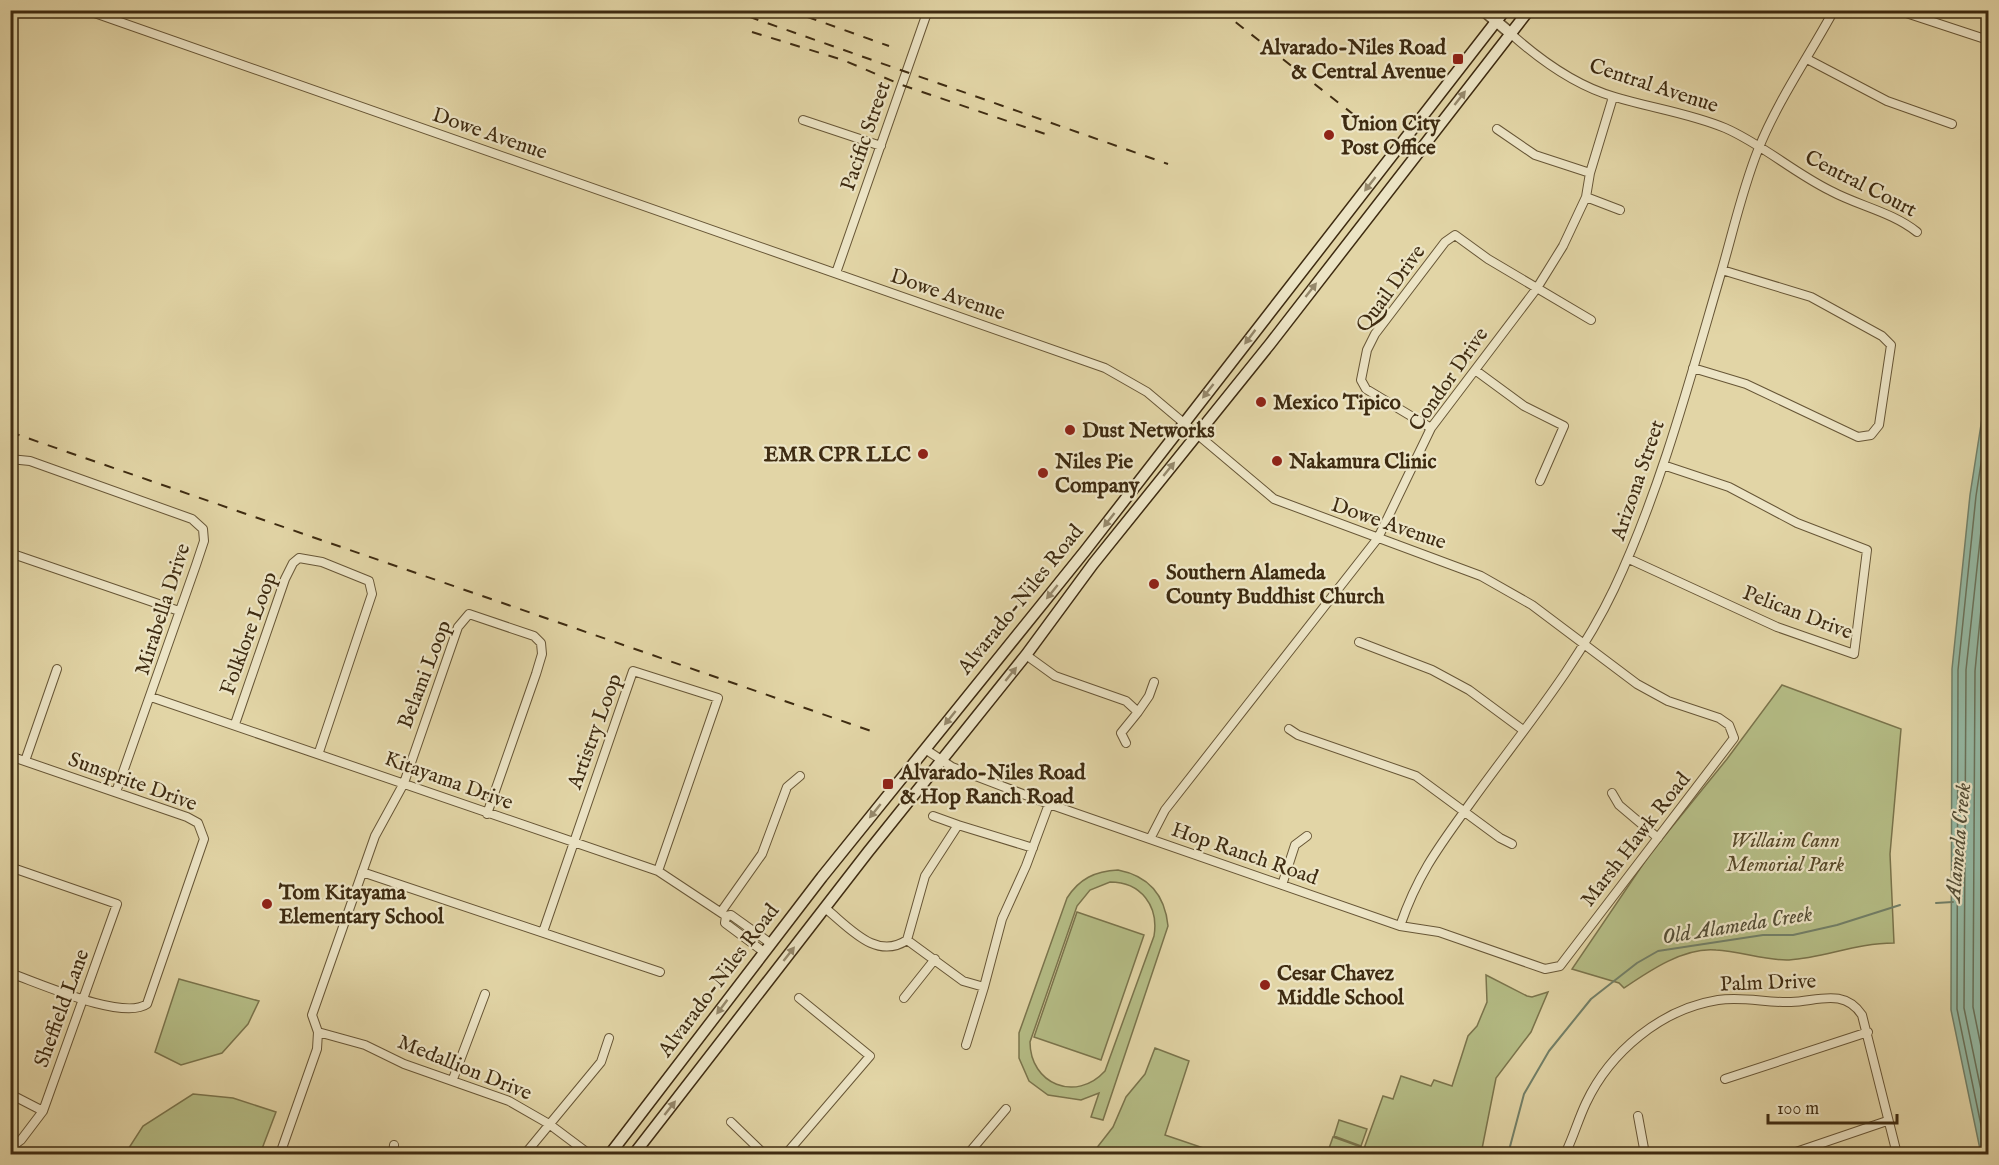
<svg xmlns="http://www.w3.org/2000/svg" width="1999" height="1165" font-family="'IM FELL English',serif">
  <rect width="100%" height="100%" fill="#e2d5a6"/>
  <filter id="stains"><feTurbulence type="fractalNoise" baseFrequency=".00333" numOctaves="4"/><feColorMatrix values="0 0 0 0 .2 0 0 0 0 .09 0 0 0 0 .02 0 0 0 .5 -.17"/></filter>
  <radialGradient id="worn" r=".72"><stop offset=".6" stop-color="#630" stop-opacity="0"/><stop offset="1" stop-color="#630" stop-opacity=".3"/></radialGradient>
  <path fill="#b5bd86" stroke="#7a744c" stroke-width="1.5" fill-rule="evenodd" d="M1782 685 1901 729 1890 854 1894 943C1856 943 1824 958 1789 960 1766 961 1740 951 1716 950 1684 947 1649 971 1624 988L1619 983 1572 969 1650 854 1727 759Z
    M1118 870C1149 876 1165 895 1168 926L1103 1120 1091 1117 1099 1093 1081 1100 1048 1095 1029 1081 1019 1058V1033L1067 898C1079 879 1095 871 1118 870ZM1110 882C1141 882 1159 906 1154 936L1105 1071C1076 1103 1030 1084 1030 1042L1077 906 1090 890Z
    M1077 912 1144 935 1101 1060 1034 1037Z
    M1486 975 1527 996 1532 997 1548 992 1531 1032 1496 1078 1481 1154H1362L1383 1096 1393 1099 1401 1076 1431 1086 1434 1080 1452 1086 1468 1036 1477 1026 1487 1002Z
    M179 979 259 1001 248 1024 222 1053 181 1065 155 1052Z
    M1155 1048 1189 1061 1165 1135 1221 1154H1092L1113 1127 1126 1097 1145 1074Z
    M193 1094 233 1098 276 1112 260 1154H125L143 1126Z
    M1339 1120 1367 1129 1361 1146 1334 1136Z
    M1333 1137 1361 1147 1358 1154H1327Z"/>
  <path fill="#95b9a4" stroke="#728069" stroke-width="1.5" d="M1988 380V1154H1981L1951 1010 1952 669 1970 495Z"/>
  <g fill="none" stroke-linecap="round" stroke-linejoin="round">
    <path stroke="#6a725a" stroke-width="1.5" d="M1988 466 1966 670 1964 1008 1988 1124
      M1988 537 1975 671 1973 1007 1988 1081
      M1987 1154 1957 1009 1958 670 1976 496 1988 418"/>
    <path stroke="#728069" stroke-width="2" d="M1936 903 1953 902
      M1508 1154 1524 1094 1549 1051 1591 999 1637 963 1658 951 1763 935H1793L1837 925 1900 905"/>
    <defs>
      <path id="minor" d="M86 10 1105 368 1147 392 1274 499 1481 576 1532 605 1637 684 1668 701 1719 718 1729 725 1734 738 1560 966 1545 969 1439 932 1400 926 1049 804 952 767 925 749
        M1897 10 1988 40
        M1510 33C1540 60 1576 86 1615 97 1651 108 1689 113 1725 128 1762 144 1794 173 1831 191 1859 206 1892 212 1917 232
        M1807 59 1887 101 1952 124
        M803 120 881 146
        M1497 129 1535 155 1590 173
        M1586 197 1620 210
        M836 273 928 10
        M1693 368 1746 384 1858 437 1871 435 1879 425 1891 345 1882 336 1811 297 1722 270
        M1475 370 1524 406 1564 426 1540 481
        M1431 428 1366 389 1361 380 1367 350 1375 334 1445 242 1455 235 1488 259 1591 320
        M10 459 30 461 192 519 203 529 204 541 196 565 116 792
        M10 553 179 611
        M1629 559 1777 627 1854 654 1867 550 1797 523 1729 487 1663 465
        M1359 642 1432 670 1469 690 1523 730
        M1026 655 1055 676 1126 701 1138 712 1121 733 1126 743
        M151 697 658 871 726 916 731 915 770 943
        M1138 712 1149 696 1154 682
        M235 724 285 579 293 563 299 558 322 562 369 581 372 594 319 752
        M1289 729 1298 735 1416 776 1500 838 1512 844
        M10 756 187 817 198 823 204 839 147 1004C123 1021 39 983 10 973
        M25 761 57 669
        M1612 793 1619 805 1658 838
        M933 816 958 825
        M1150 839 1165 810 1378 538 1431 428 1537 288 1563 246 1586 197 1590 173 1613 97
        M10 867 117 904 43 1111 21 1140 10 1148
        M362 872 660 972
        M1282 885 1295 845 1307 836
        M825 908C849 927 876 961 907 940L925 876 958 825 1033 848
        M721 912 762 854 787 787 800 776
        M726 916 725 923 764 952
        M1400 926C1419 871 1441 844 1474 798 1523 730 1578 665 1614 589 1661 489 1690 379 1721 273 1733 232 1742 190 1758 150 1777 102 1809 56 1834 10
        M543 932 633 671 718 698 658 871
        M907 940 963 981 984 987 1002 919 1026 866 1049 804
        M904 998 935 959
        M318 1032 365 1045 404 1064 509 1101 549 1124 589 1154
        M966 1045 984 987
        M453 1079 485 994
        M1725 1079 1868 1032
        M10 1094 43 1111
        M1638 1116 1645 1154
        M731 1122 764 1154
        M280 1154 317 1049 318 1032 312 1015 375 836 404 783 458 627 469 614 534 636 541 643 542 654 536 674 487 814
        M393 1154 394 1145
        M525 1154 601 1062 609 1038
        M786 1154 870 1056 799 998
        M968 1154 1006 1109
        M1565 1154C1573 1138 1578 1120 1586 1103 1610 1052 1661 1009 1718 1000 1742 996 1767 1003 1791 1002 1818 1001 1844 988 1862 1015L1897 1154
        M1790 1154 1887 1121"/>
      <path id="tertiary" d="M1483 10 1510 33"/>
      <path id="secondary" d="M610 1154 822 877 1085 551 1505 10
        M634 1154 868 852 1026 655 1093 564 1270 344 1529 10"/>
    </defs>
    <use href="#minor" stroke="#675636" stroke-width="10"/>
    <use href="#tertiary" stroke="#675636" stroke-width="13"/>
    <use href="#secondary" stroke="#3e2b11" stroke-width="13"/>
    <use href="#minor" stroke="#ece4c5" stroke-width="8"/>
    <use href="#tertiary" stroke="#ece4c5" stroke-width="10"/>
    <use href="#secondary" stroke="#ece4c5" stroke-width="10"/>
    <path stroke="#3e2b11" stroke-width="2" stroke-dasharray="10 10" stroke-linecap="butt" d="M730 10 1168 164
      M788 10 889 46
      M1220 10 1358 118
      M752 32 843 60 902 85 1054 137
      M10 432 874 732"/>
  </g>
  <defs><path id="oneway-solid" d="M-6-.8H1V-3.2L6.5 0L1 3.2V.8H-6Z" transform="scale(1.5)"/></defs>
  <g fill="#95886b">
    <use href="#oneway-solid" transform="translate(1460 98) rotate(-52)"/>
    <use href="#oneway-solid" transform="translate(1370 184) rotate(128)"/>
    <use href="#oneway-solid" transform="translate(1311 290) rotate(-52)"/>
    <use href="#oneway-solid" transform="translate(1250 337) rotate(127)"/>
    <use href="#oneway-solid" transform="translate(1208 391) rotate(128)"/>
    <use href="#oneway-solid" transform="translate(1169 469) rotate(-51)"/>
    <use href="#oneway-solid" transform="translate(1109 520) rotate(128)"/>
    <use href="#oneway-solid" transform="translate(1052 592) rotate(129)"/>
    <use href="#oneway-solid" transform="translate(1011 674) rotate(-51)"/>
    <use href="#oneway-solid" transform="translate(950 718) rotate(129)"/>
    <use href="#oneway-solid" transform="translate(875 811) rotate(129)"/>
    <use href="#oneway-solid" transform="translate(789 954) rotate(-52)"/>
    <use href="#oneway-solid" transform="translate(722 1007) rotate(127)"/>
    <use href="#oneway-solid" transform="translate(670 1108) rotate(-52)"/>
  </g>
  <g fill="#8f2418" stroke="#ece4c5" stroke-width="2">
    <rect x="1452" y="53" width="12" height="12" rx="3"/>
    <circle cx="1329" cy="135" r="6"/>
    <circle cx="1261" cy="402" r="6"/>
    <circle cx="1070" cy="430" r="6"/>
    <circle cx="923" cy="454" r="6"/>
    <circle cx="1277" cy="461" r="6"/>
    <circle cx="1043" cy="473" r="6"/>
    <circle cx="1154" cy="584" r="6"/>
    <rect x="882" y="778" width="12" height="12" rx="3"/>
    <circle cx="267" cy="904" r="6"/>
    <circle cx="1265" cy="985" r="6"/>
  </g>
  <g text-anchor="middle" stroke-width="4.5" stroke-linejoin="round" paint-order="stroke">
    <g font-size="21" font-weight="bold" fill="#3e2b11" stroke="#ece4c5" text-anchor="start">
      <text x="1446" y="54" text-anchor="end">Alvarado-Niles Road<tspan x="1446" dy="24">&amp; Central Avenue</tspan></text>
      <text x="1341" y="130">Union City<tspan x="1341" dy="24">Post Office</tspan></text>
      <text x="1273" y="409">Mexico Tipico</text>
      <text x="1082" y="437">Dust Networks</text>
      <text x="911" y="461" text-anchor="end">EMR CPR LLC</text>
      <text x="1055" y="468">Niles Pie<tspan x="1055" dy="24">Company</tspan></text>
      <text x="1289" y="468">Nakamura Clinic</text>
      <text x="1166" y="579">Southern Alameda<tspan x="1166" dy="24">County Buddhist Church</tspan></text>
      <text x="900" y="779">Alvarado-Niles Road<tspan x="900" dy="24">&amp; Hop Ranch Road</tspan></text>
      <text x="279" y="899">Tom Kitayama<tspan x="279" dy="24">Elementary School</tspan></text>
      <text x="1277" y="980">Cesar Chavez<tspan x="1277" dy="24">Middle School</tspan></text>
    </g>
    <g font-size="21" fill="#3e2b11" stroke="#ece4c5">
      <text transform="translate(1654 85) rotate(18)" y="7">Central Avenue</text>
      <text transform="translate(490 133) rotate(19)" y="7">Dowe Avenue</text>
      <text transform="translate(865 136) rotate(-71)" y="7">Pacific Street</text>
      <text transform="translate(1861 183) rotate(27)" y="7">Central Court</text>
      <text transform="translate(1390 288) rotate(-54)" y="7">Quail Drive</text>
      <text transform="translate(948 294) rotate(19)" y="7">Dowe Avenue</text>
      <text transform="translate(1448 379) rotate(-55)" y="7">Condor Drive</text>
      <text transform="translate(1637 480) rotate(-71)" y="7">Arizona Street</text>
      <text transform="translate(1389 523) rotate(19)" y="7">Dowe Avenue</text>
      <text transform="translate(1020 599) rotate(-51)" y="7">Alvarado-Niles Road</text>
      <text transform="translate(162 609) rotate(-72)" y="7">Mirabella Drive</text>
      <text transform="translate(1798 612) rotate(21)" y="7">Pelican Drive</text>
      <text transform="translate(248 633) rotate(-70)" y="7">Folklore Loop</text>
      <text transform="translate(424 674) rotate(-69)" y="7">Belami Loop</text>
      <text transform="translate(594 731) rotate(-70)" y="7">Artistry Loop</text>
      <text transform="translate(449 780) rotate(20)" y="7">Kitayama Drive</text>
      <text transform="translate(133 781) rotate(20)" y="7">Sunsprite Drive</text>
      <text transform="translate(1635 839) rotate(-52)" y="7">Marsh Hawk Road</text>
      <text transform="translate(1245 853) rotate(19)" y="7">Hop Ranch Road</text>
      <text transform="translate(718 980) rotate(-53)" y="7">Alvarado-Niles Road</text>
      <text transform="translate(1768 982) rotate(-2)" y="7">Palm Drive</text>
      <text transform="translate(61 1008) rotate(-70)" y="7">Sheffield Lane</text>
      <text transform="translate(465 1067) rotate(22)" y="7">Medallion Drive</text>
    </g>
    <g font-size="21" font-style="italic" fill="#564828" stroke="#ece4c5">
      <text x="1785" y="847">Willaim Cann<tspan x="1785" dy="24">Memorial Park</tspan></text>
    </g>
    <g font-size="22" font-style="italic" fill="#544e36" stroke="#ece4c5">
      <text transform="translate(1957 842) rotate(-85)" y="8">Alameda Creek</text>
      <text transform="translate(1737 924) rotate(-9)" y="8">Old Alameda Creek</text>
    </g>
  </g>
  <rect width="1999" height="1165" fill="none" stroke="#e2d5a6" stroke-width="36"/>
  <rect x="12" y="12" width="1975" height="1141" fill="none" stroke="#3e2b11" stroke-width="3"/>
  <rect x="18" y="18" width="1963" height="1129" fill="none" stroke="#3e2b11" stroke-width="1.5"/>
  <path d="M1768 1114v9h129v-9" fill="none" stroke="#3e2b11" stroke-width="3"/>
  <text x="1777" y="1114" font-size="18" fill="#3e2b11" stroke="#ece4c5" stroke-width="4.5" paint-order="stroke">100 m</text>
  <rect width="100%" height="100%" filter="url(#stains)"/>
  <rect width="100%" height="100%" fill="url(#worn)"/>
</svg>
